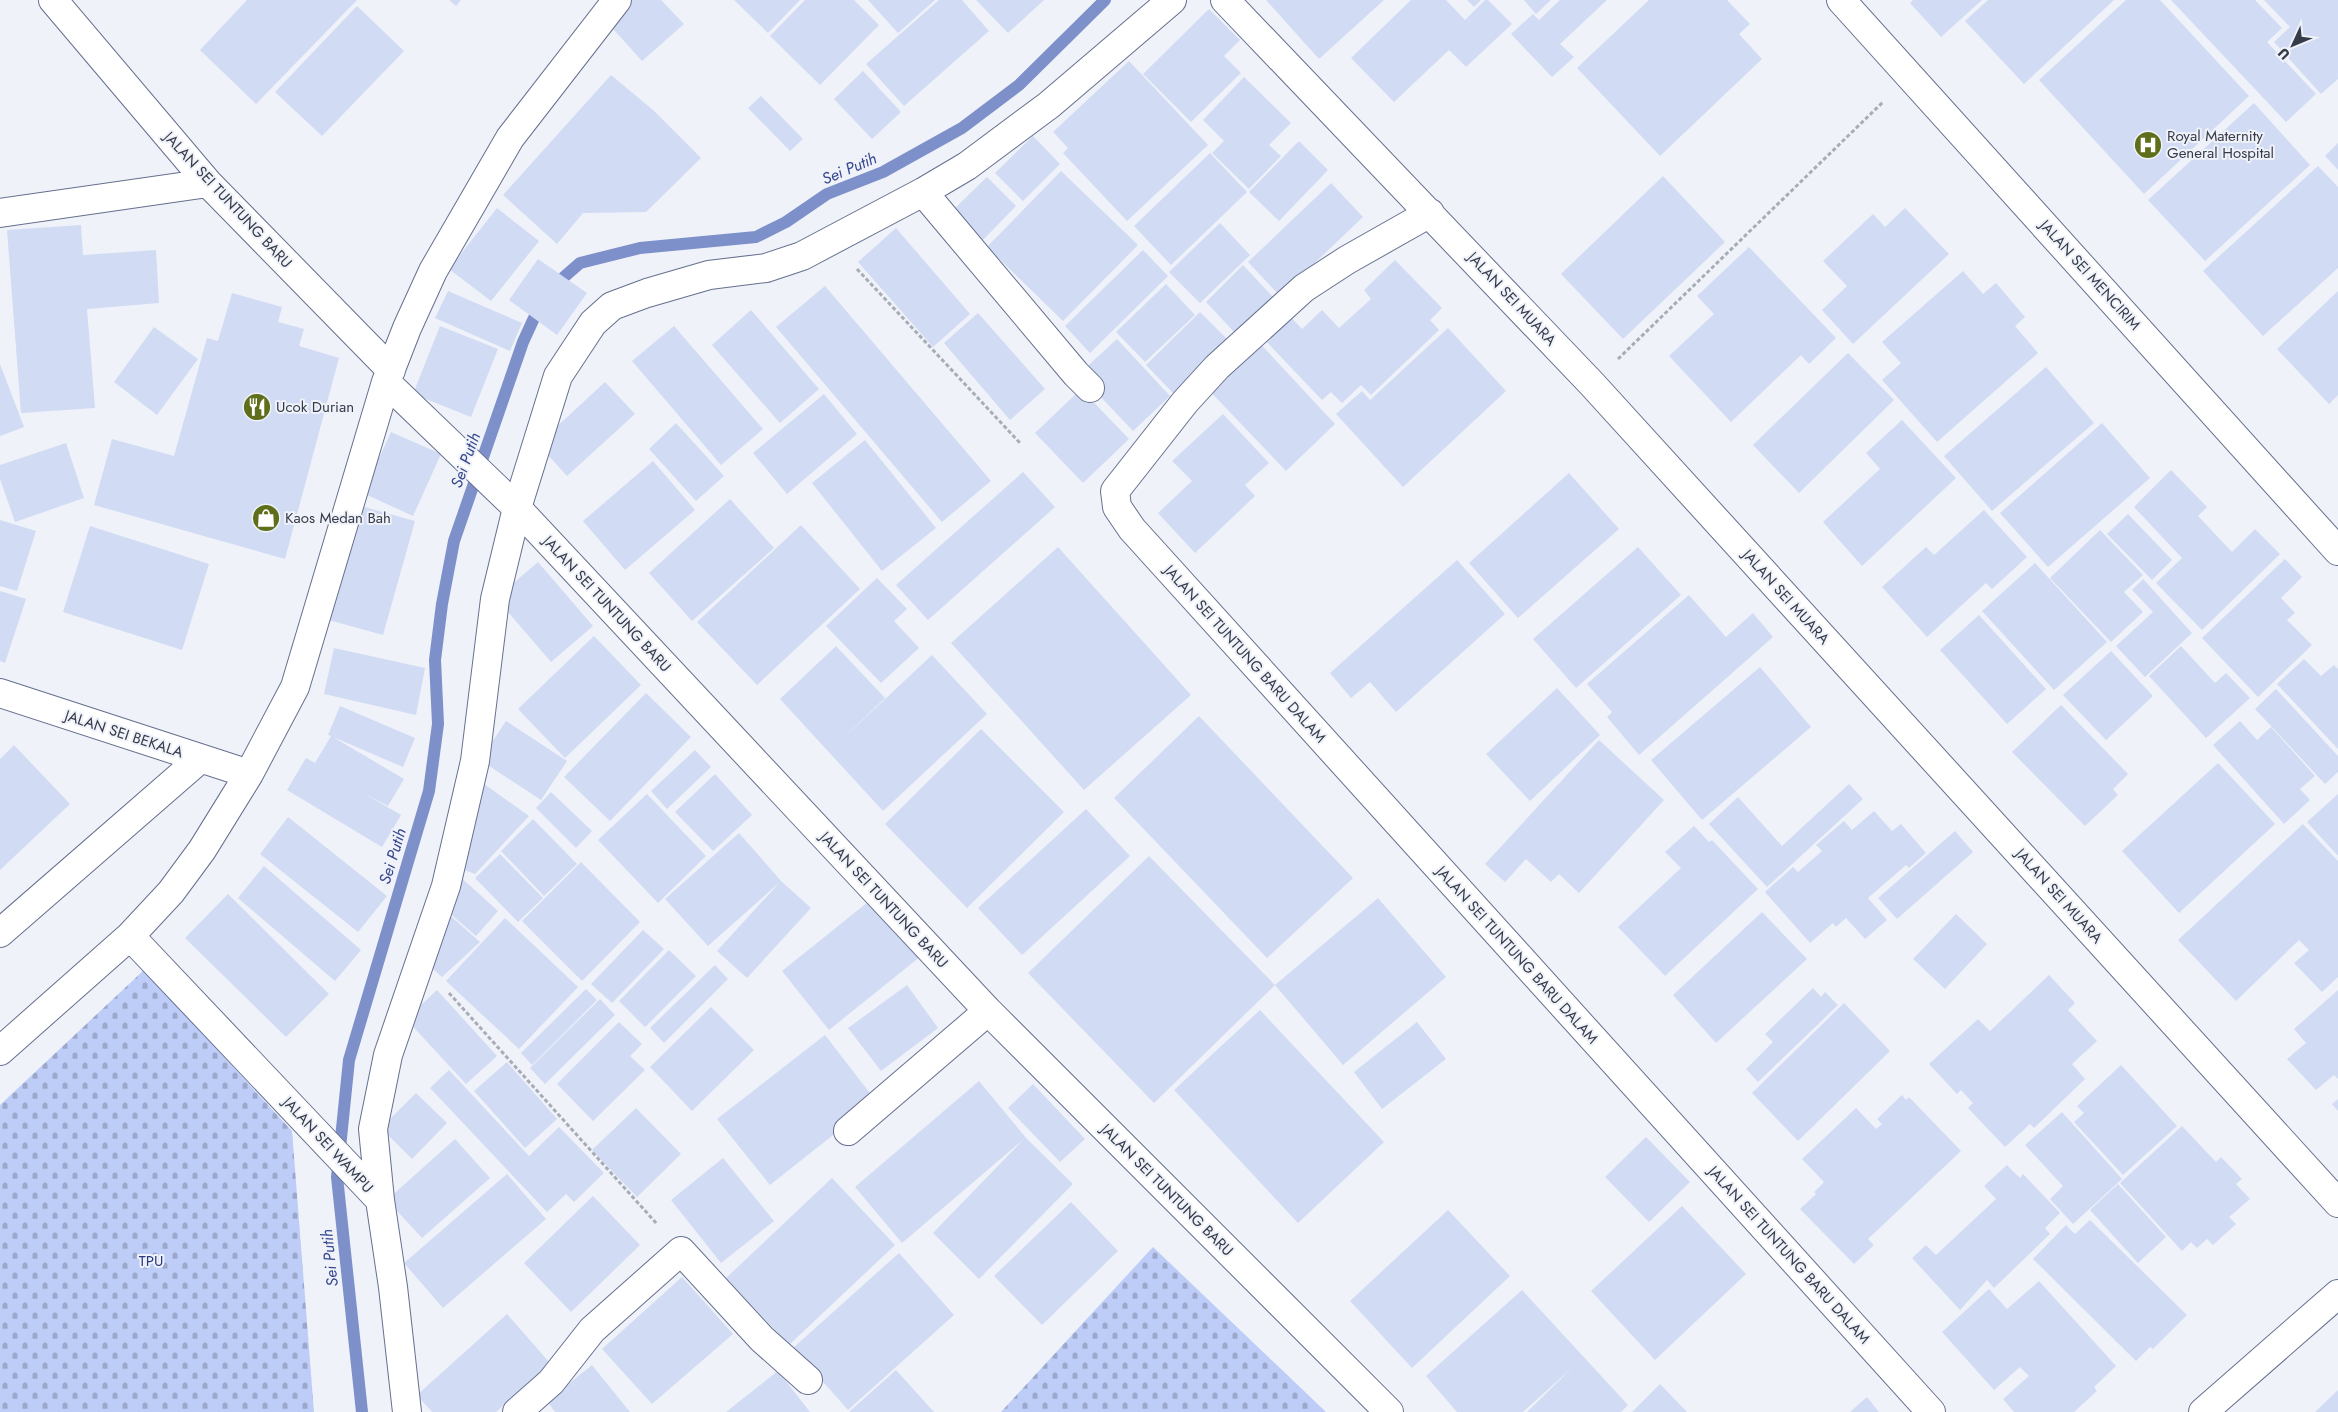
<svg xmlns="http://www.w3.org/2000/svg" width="2338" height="1412" font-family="Jost,sans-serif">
  <defs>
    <pattern id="cemetery-stones" width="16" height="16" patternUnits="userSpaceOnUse" patternTransform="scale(1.25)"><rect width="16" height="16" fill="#becdf8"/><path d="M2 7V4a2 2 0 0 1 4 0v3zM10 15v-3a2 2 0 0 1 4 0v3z" fill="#9ba8cb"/></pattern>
  </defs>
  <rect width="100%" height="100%" fill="#eff2f9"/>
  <path fill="url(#cemetery-stones)" d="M144 970 292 1131 314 1412H0V1105Z
    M1153 1247 1326 1412H1001Z"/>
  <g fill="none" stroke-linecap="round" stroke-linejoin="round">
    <path stroke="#7d90ca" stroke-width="12" d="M564 277 580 263 640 248 756 237 786 222 827 194 883 172 962 128 1019 85 1105 0
      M362 1412 337 1177 349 1060 429 791 438 724 435 660 442 604 454 541 523 342 534 318"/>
  </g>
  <path fill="#d2dbf4" d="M247 0H357L256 104 200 50Z
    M449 0H461L456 6Z
    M630 0H661L684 24 642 61 606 21Z
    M734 0H800L768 33Z
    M805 0H854L879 25 820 85 770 36Z
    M868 0H935L898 33Z
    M939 0H962L989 31 904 106 866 64Z
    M976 0H1044L1008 33Z
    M1266 0H1384L1319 59Z
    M1411 0H1446L1465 20 1485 0H1488L1512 24 1466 67 1449 50 1394 102 1351 58Z
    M1467 0H1481L1474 7Z
    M1524 0H1551L1536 14Z
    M1560 0H1607L1560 44 1574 57 1552 77 1511 34 1533 14 1539 20Z
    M1649 0H1727L1750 24 1739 34 1762 59 1660 156 1577 68Z
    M1913 0H1982L1941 37 1910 3Z
    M1988 0H2114L2024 84 1965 21Z
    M2126 0H2160L2249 96 2144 194 2039 80Z
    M2171 0H2255L2282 28 2267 42 2316 94 2286 122Z
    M2264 0H2338V79L2321 94 2274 42 2290 27Z
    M357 6 404 51 322 136 275 92Z
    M1209 9 1240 40 1224 56 1241 73 1191 122 1143 74Z
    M1129 61 1208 145 1127 221 1063 153 1068 148 1053 132Z
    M863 71 901 112 872 139 834 99Z
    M611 75 653 110 701 158 646 212 583 213 557 244 503 195Z
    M1244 77 1291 123 1269 145 1281 156 1249 189 1212 153 1224 141 1203 120Z
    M761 96 803 139 790 151 748 108Z
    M2254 103 2310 165 2205 261 2148 200Z
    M1033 136 1060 164 1023 201 995 173Z
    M1299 141 1328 170 1279 221 1249 192Z
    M2338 143V170L2325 156Z
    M1210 153 1247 192 1171 265 1134 226Z
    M2318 166 2338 187V268L2263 336 2203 271Z
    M1061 171 1138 245 1063 321 987 247Z
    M1663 176 1725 242 1623 339 1561 274Z
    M987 177 1016 206 983 240 953 210Z
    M1331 183 1363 217 1280 296 1248 262Z
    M497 208 539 241 491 301 449 269Z
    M1905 208 1949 254 1853 344 1822 310 1847 286 1823 261 1873 214 1885 227Z
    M1220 223 1250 255 1200 303 1169 272Z
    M81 225 83 255 156 250 159 303 87 309 95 408 21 413 7 230Z
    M896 228 970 314 933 347 858 262Z
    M1749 247 1836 338 1809 364 1801 355 1731 422 1669 356 1714 314 1697 296Z
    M1143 250 1168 276 1090 353 1065 326Z
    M538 259 587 293 557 335 509 300Z
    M1395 260 1442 308 1430 320 1439 330 1371 395 1361 385 1342 403 1331 392 1322 400 1260 335 1286 312 1302 329 1322 310 1339 328 1371 299 1364 290Z
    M1243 265 1273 297 1235 333 1206 302Z
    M1963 271 1983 294 1996 283 2025 317 2015 326 2038 353 1937 442 1882 380 1901 363 1882 342Z
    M1166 284 1195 315 1145 362 1116 332Z
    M825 286 991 481 942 522 776 327Z
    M448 291 522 323 510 351 435 318Z
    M2338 291V395L2329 404 2277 349Z
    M232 293 282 307 278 322 304 329 299 346 339 358 285 559 94 505 112 439 174 456 207 338 218 341Z
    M751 310 819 389 780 423 712 345Z
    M1200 312 1228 340 1174 394 1146 365Z
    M978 313 1045 389 1010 420 944 343Z
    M440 326 498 349 471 417 413 394Z
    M674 326 763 429 721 465 632 361Z
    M154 327 198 359 157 415 114 382Z
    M1448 328 1506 391 1403 487 1336 414 1362 391 1370 400Z
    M1254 337 1335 424 1286 471 1204 385Z
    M1117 339 1170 396 1133 431 1079 374Z
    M1848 353 1894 400 1799 493 1753 445Z
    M0 364 24 427 0 436Z
    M2046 367 2094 423 1992 511 1944 456Z
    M605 382 635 414 567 476 538 444Z
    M1081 389 1129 439 1083 483 1035 433Z
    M824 394 857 434 787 494 753 453Z
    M1223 414 1269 463 1245 485 1255 496 1195 553 1158 513 1192 481 1172 461Z
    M1902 420 1956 478 1862 566 1823 522 1880 469 1866 453Z
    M676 423 724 476 696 501 649 449Z
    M2102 423 2150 478 2048 567 2000 513Z
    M391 432 441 454 413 516 363 493Z
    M865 440 936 528 882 571 812 483Z
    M66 443 84 498 15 522 0 479V465Z
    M653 461 695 510 625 570 583 521Z
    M2171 470 2207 507 2198 516 2232 552 2255 529 2280 554 2202 630 2156 583 2182 558 2134 507Z
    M1023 472 1055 507 928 620 896 585Z
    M1569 473 1619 529 1518 618 1469 563Z
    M730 499 774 548 692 621 649 573Z
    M357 505 415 521 383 635 325 619Z
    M1984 510 2027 557 1992 589 1986 583 1927 637 1882 587 1926 547 1934 555Z
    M2128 514 2172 560 2152 580 2107 534Z
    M0 520 36 531 17 591 0 586Z
    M801 525 860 589 757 685 697 622Z
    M90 526 209 564 182 650 63 612Z
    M2100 530 2143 575 2124 592 2143 612 2111 642 2050 578Z
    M1058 547 1191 695 1084 790 951 643Z
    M1638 547 1681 595 1576 688 1533 639Z
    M2285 559 2302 577 2281 598 2295 613 2287 620 2312 645 2258 697 2202 638Z
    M1457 560 1505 614 1396 712 1370 682 1351 698 1330 673Z
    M538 562 593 626 551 662 496 598Z
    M2035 563 2107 642 2054 690 1982 611Z
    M877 578 907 609 894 621 919 648 881 683 826 626Z
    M2143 579 2192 633 2145 677 2116 646 2153 612 2132 590Z
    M0 591 26 599 5 663 0 661Z
    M1689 595 1726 637 1753 613 1773 637 1639 755 1607 717 1612 712 1587 684Z
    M1979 615 2046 689 2007 724 1940 650Z
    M594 636 641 685 565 758 518 709Z
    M836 646 885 698 835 746 932 655 987 714 883 811 780 699Z
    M2181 646 2215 683 2226 673 2250 698 2206 738 2149 676Z
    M334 648 425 668 416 715 324 694Z
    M2111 651 2153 696 2106 740 2063 695Z
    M2304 659 2321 676 2334 665 2338 669V749L2277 684Z
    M1760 667 1811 727 1702 820 1651 760Z
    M1557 688 1600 735 1530 801 1486 754Z
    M2276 689 2338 756V772L2325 784 2255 709Z
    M646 693 691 737 610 821 564 777Z
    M2061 705 2128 774 2113 789 2118 795 2085 826 2012 752Z
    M340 706 415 738 403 767 333 737 404 779 388 806 365 794 401 815 382 847 287 790 306 758 315 763 331 736 328 735Z
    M1199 716 1353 878 1267 958 1114 798Z
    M506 721 567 761 541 800 480 760Z
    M2240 721 2257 740 2271 727 2315 776 2300 789 2310 800 2284 824 2213 745Z
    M981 729 1064 812 967 908 885 824Z
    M1599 740 1664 800 1579 893 1559 874 1551 882 1526 859 1505 882 1485 864Z
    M14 745 70 804 0 870V759Z
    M695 750 711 767 667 809 651 791Z
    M2218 763 2275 824 2179 913 2122 851Z
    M715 774 752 815 713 851 675 812Z
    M473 776 529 816 475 874 454 866Z
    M1849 784 1863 799 1767 887 1709 824 1738 797 1782 846Z
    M551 792 592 831 576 848 536 808Z
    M647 794 706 856 658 903 598 840Z
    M2338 794V856L2307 822Z
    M1086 809 1130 856 1022 955 978 908Z
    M1874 811 1892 831 1901 824 1926 853 1909 868 1906 865 1868 898 1887 920 1865 939 1846 918 1836 927 1833 923 1810 943 1765 892 1793 867 1798 872 1822 851 1816 845 1844 821 1852 830Z
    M288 817 387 896 358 932 260 854Z
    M533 819 577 864 544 896 501 851Z
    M2303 824 2338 861V977L2322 992 2294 963 2309 950 2299 940 2236 1001 2178 940Z
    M1694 826 1709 842 1712 840 1758 889 1665 976 1618 927 1681 868 1665 852Z
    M1955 831 1973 852 1897 919 1878 898Z
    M739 833 781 881 811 908 747 978 717 951 780 882 708 946 665 899Z
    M500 854 543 898 518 922 475 878Z
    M1149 856 1275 985 1154 1103 1028 973Z
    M581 862 640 922 582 981 522 921Z
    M264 866 361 950 335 981 238 898Z
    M456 873 498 911 476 936 447 911Z
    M228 894 329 994 286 1037 185 938Z
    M873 898 921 956 829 1030 782 971Z
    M1378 898 1446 977 1343 1065 1275 985Z
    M445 911 480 942 442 977 424 961Z
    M1762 912 1807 959 1716 1043 1673 995Z
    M1956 914 1987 944 1945 989 1913 959Z
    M505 918 578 987 519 1049 446 981Z
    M643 930 664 949 612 1003 591 984Z
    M669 950 696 976 645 1027 619 1001Z
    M715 965 728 979 664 1043 650 1028Z
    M2049 975 2075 1003 2068 1010 2097 1041 2072 1064 2085 1079 2034 1128 2030 1124 2005 1147 1968 1108 1973 1103 1961 1090 1957 1094 1929 1064 1978 1019 1990 1031Z
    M907 985 938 1028 881 1071 848 1028Z
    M1813 988 1821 997 1825 992 1838 1005 1758 1082 1746 1069 1773 1042 1765 1034Z
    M586 989 597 1000 532 1065 521 1053Z
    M437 990 497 1056 466 1084 406 1019Z
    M2338 990V1079L2334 1075 2316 1090 2287 1059 2306 1043 2294 1029Z
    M600 999 615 1015 545 1084 530 1068Z
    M1844 1003 1890 1051 1798 1141 1752 1093Z
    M711 1007 754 1050 692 1111 650 1067Z
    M1260 1010 1384 1142 1298 1223 1174 1090Z
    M619 1022 642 1044 630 1056 645 1070 593 1121 557 1084Z
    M1417 1022 1446 1059 1382 1109 1354 1072Z
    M825 1035 876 1101 770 1185 717 1119Z
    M507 1062 557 1119 525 1148 474 1091Z
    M2121 1065 2177 1126 2123 1175 2074 1122 2084 1113 2077 1106Z
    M449 1070 529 1156 559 1127 604 1173 574 1202 566 1194 547 1212 430 1088Z
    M979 1081 1026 1138 1073 1184 979 1279 933 1233 1024 1139 902 1243 855 1187Z
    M1033 1084 1085 1139 1060 1162 1008 1108Z
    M416 1093 447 1123 412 1159 381 1128Z
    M1902 1095 1906 1100 1909 1097 1961 1151 1868 1239 1874 1245 1854 1264 1800 1209 1816 1194 1814 1192 1824 1182 1802 1159 1856 1108 1876 1129 1882 1124 1877 1119Z
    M2338 1099V1111L2332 1104Z
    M636 1108 681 1154 637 1197 592 1150Z
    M2062 1112 2122 1179 2073 1224 2050 1199 2063 1186 2025 1145Z
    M2182 1126 2216 1162 2221 1157 2242 1179 2236 1184 2250 1199 2229 1217 2236 1224 2213 1245 2207 1239 2197 1248 2191 1242 2182 1251 2120 1183Z
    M1646 1137 1690 1182 1649 1222 1605 1177Z
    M455 1139 490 1178 422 1238 387 1200Z
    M723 1158 774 1221 721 1263 671 1200Z
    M2007 1165 2020 1178 2023 1174 2060 1213 2045 1228 2050 1234 1994 1288 1987 1280 1960 1310 1912 1258 1926 1245 1936 1255 1996 1199 1984 1186Z
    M507 1174 546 1219 443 1308 404 1263Z
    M832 1178 895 1245 789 1345 726 1278Z
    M2118 1184 2166 1237 2138 1263 2090 1210Z
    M593 1196 640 1245 571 1312 524 1263Z
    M1071 1202 1118 1251 1042 1325 994 1276Z
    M1682 1206 1746 1274 1655 1360 1591 1291Z
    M1448 1210 1510 1276 1412 1368 1350 1301Z
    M2090 1220 2187 1315 2153 1349 2150 1347 2136 1361 2033 1259 2066 1225 2075 1234Z
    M899 1253 954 1315 848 1410 793 1348Z
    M682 1277 733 1334 652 1404 602 1349Z
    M2039 1281 2116 1366 2094 1387 2097 1391 2074 1412H2014L2003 1399 2029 1376 2020 1367 1994 1390 1942 1332 1989 1289 2007 1309Z
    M1522 1290 1628 1405 1621 1412H1527L1573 1367 1523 1412H1457L1426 1376Z
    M507 1314 550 1363 496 1412H432L417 1395Z
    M592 1365 630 1412H555L547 1401Z
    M896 1370 934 1412H849Z
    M778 1371 810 1412H726Z
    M1660 1384 1687 1412H1632Z
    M2338 1390V1412H2315Z
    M1867 1397 1879 1412H1850Z"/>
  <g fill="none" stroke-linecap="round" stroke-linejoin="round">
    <defs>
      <path id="minor" d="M53 0 208 183 391 370
        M1225 0 1592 384 2338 1203
        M1841 0 2338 551
        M923 192 1076 374 1090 388
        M0 213 208 183
        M1430 213 1347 260 1304 288 1217 367 1185 402 1115 491 1117 507 1132 529 1931 1412
        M386 382 517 508 988 1011 1389 1412
        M0 693 249 774
        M0 933 200 759
        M130 936 380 1200 393 1287 407 1412
        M0 1051 130 936 171 892 202 850 249 774 295 687 386 382 407 328 433 271 510 138 617 0
        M848 1131 988 1011
        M380 1200 373 1129 388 1055 446 886 475 761 495 599 517 508 558 376 593 323 612 306 647 293 709 275 766 268 802 256 923 192 967 166 1049 105 1172 0
        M517 1412 551 1382 592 1330 681 1251 762 1339 808 1380
        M2203 1412 2338 1294"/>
    </defs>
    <use href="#minor" stroke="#65708e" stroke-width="30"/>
    <path stroke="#a8acb5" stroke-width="3" stroke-dasharray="4 2.5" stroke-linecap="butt" d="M857 269 1021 444
      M1618 359 1883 102
      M449 993 657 1224"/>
    <use href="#minor" stroke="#fff" stroke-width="28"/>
  </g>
  <defs>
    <symbol id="hospital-disc" viewBox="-11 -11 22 22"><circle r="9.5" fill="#5e6e1a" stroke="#eff2f9"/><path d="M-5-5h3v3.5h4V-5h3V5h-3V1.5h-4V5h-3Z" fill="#fff"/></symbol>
    <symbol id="restaurant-disc" viewBox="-11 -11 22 22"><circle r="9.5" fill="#5e6e1a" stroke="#eff2f9"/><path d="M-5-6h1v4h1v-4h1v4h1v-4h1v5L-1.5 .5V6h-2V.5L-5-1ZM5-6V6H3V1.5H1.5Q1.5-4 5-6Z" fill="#fff"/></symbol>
    <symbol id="shop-disc" viewBox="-11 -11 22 22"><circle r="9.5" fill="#5e6e1a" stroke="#eff2f9"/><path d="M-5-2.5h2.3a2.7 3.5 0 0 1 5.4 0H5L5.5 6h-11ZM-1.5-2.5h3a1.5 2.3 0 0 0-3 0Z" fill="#fff"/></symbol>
  </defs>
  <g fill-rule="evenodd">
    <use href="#hospital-disc" x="2132" y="129" width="32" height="32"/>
    <use href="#restaurant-disc" x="241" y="391" width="32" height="32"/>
    <use href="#shop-disc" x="250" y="502" width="32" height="32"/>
  </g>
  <g text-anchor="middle" stroke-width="4" stroke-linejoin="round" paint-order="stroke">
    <g font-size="15" fill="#363b49" stroke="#eff2f9" text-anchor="start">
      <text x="2167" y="141">Royal Maternity<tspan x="2167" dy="17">General Hospital</tspan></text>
      <text x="276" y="412">Ucok Durian</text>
      <text x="285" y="523">Kaos Medan Bah</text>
    </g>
    <g font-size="15" fill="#363b49" stroke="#eff2f9">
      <text transform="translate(228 200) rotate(47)" y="5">JALAN SEI TUNTUNG BARU</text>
      <text transform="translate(2090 275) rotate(48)" y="5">JALAN SEI MENCIRIM</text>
      <text transform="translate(1512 299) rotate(47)" y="5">JALAN SEI MUARA</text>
      <text transform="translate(1786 597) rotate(48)" y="5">JALAN SEI MUARA</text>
      <text transform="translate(607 604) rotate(47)" y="5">JALAN SEI TUNTUNG BARU</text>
      <text transform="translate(1245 654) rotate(48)" y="5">JALAN SEI TUNTUNG BARU DALAM</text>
      <text transform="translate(124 734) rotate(18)" y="5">JALAN SEI BEKALA</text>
      <text transform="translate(2059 896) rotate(48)" y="5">JALAN SEI MUARA</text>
      <text transform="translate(884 900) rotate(47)" y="5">JALAN SEI TUNTUNG BARU</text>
      <text transform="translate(1517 955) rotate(48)" y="5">JALAN SEI TUNTUNG BARU DALAM</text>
      <text transform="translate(328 1145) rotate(47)" y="5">JALAN SEI WAMPU</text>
      <text transform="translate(1167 1190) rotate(45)" y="5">JALAN SEI TUNTUNG BARU</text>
      <text transform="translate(1789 1255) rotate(48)" y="5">JALAN SEI TUNTUNG BARU DALAM</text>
    </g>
    <g font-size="15" fill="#2a3a80" stroke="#eff2f9">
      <text x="151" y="1266">TPU</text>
    </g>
    <g font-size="16" font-style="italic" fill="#35468e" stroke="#eff2f9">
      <text transform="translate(849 168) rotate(-23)" y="6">Sei Putih</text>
      <text transform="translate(465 460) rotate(-70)" y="6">Sei Putih</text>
      <text transform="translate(392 856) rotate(-73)" y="6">Sei Putih</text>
      <text transform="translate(329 1258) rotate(-96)" y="6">Sei Putih</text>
    </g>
  </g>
  <g transform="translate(2293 45) rotate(226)" stroke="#eff2f9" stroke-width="4" paint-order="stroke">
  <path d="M0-4L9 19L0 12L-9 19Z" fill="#363b49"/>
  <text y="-8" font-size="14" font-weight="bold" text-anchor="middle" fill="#363b49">U</text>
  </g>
</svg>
